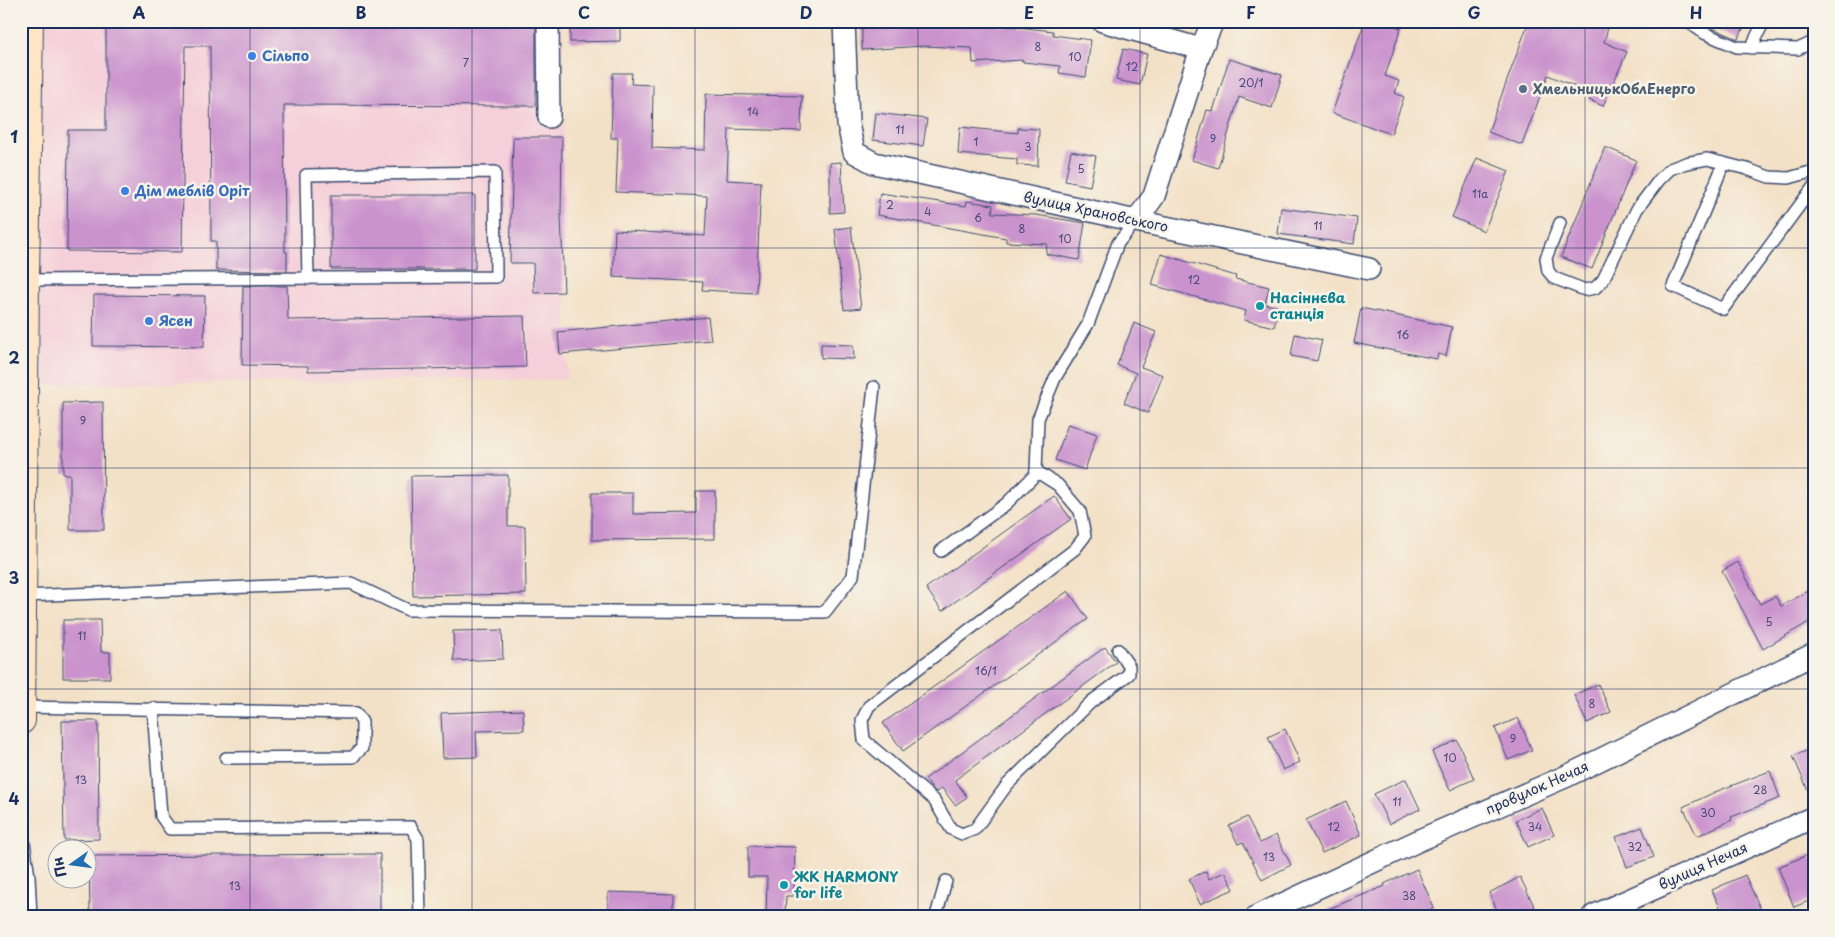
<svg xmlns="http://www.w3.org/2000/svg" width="1835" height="937" font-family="'Playpen Sans',sans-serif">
  <rect width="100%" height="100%" fill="#f7f3e8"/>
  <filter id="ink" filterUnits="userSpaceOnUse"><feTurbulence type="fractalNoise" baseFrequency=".02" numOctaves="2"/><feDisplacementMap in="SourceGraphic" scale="10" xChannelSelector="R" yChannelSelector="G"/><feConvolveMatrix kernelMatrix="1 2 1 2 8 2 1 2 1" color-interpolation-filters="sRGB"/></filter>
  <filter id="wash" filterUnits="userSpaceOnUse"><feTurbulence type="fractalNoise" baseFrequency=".0096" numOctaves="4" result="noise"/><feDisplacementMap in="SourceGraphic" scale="20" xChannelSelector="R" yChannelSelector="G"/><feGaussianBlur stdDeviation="1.12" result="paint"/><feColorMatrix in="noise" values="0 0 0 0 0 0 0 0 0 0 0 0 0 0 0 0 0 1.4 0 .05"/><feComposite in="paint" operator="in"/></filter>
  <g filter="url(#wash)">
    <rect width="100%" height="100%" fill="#f3e1c7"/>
    <path fill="#f5cfd9" d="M29 21H562L567 379 24 385Z"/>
    <g id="blocks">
      <path fill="#ca93cd" d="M106 21H536V106L284 105 285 252H287V271L216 270V241H211L210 46H185L182 252 67 251 68 130H106Z
        M570 21H620V41L570 42Z
        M862 21H998L999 26H1009L1053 31V35L1091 40 1086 77 1059 73 1060 66 1023 62V60L973 63 972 48 923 46 862 50Z
        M1365 21H1380L1401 28 1385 76 1399 81 1395 93 1404 97 1391 134 1332 113Z
        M1529 21H1610L1604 42 1627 52 1603 106 1589 100 1592 94 1548 75 1522 145 1488 132Z
        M1700 21H1747L1738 39 1708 26Z
        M1123 49 1147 54 1140 85 1116 80Z
        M1229 59 1282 75 1272 108 1239 97 1218 168 1192 160 1207 110 1213 111Z
        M613 73H632L631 84 653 85 652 148 705 150 706 94 802 96 801 131 729 129 727 180 761 182 756 293 702 290 703 282 613 277 615 230 705 236 707 196 616 192 618 138H611Z
        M876 113 927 119 923 146 873 140Z
        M960 127 1018 133V128L1039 129 1038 166 1017 165V159L958 154Z
        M513 137H562L561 215 564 292 534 293 533 263H510Z
        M1605 147 1636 160 1592 269 1561 257Z
        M1071 151 1096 156 1090 186 1065 181Z
        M1477 158 1509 171 1484 231 1452 217Z
        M841 162 844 212 830 213V163Z
        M880 193 966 206 967 201 993 205 992 213 1036 215 1085 223 1079 260 1046 254 1047 244 1006 242V238L877 215Z
        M331 195H475V269H331Z
        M1281 208 1357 218 1354 244 1278 234Z
        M851 227 861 308 844 310 835 229Z
        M1161 254 1236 276 1235 279 1269 287 1265 304 1279 307 1274 327 1244 320 1246 311 1152 285Z
        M243 286H287L288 320 524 316 526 367 308 371V366L242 365Z
        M94 295 205 296 204 347 93 346Z
        M1361 308 1452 327 1446 356 1438 354 1437 359 1354 343Z
        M708 317 711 340 560 354 558 332Z
        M1134 323 1156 332 1141 367 1163 375 1148 413 1124 403 1136 373 1117 365Z
        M1295 334 1322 340 1317 361 1291 356Z
        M821 344 853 345 854 359 821 358Z
        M103 402 104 530H70V474H63V403Z
        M1068 424 1097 434 1085 470 1055 460Z
        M508 475V526H525L526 594 413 596 411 476Z
        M696 491H715V539L592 540V493H633V514L696 513Z
        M1054 496 1071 519 942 611 926 588Z
        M1738 562 1760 604 1775 596 1781 606 1814 588V619L1763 649 1722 571Z
        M1068 591 1088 619 903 751 883 723Z
        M63 620H100L101 652H110V678H63Z
        M502 630 503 659 454 661 453 631Z
        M1105 647 1116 662 955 780 967 797 955 805 942 788 936 792 931 787 925 779Z
        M1598 684 1611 712 1587 723 1574 695Z
        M523 710 524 730 476 731 477 757 443 758 441 713Z
        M1518 718 1532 750 1508 760 1495 728Z
        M62 721H98L99 839 64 840Z
        M1285 729 1300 762 1283 770 1268 737Z
        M1457 740 1474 779 1450 790 1432 752Z
        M1814 748V804L1793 756Z
        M1770 771 1780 798 1731 817 1732 820 1697 836 1683 807 1715 792Z
        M1406 779 1420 809 1389 824 1374 794Z
        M1346 801 1361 835 1322 853 1306 820Z
        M1542 808 1554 835 1528 847 1516 820Z
        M1247 817 1260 843 1276 835 1291 865 1262 880 1243 842 1238 844 1229 826Z
        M1642 827 1654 857 1627 867 1616 837Z
        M748 846 795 847 794 896H786L785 916H766L767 877H748Z
        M380 854V916H90L89 856Z
        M1810 854 1814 863V899L1794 907 1778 867Z
        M1417 869 1434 908 1415 916H1311L1385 886 1384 884Z
        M1206 871 1209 879 1225 872 1234 889 1200 904 1189 879Z
        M1745 875 1762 912 1753 916H1724L1712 890Z
        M1520 877 1539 916H1500L1489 893Z
        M608 892 673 894V916H608Z"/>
    </g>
  </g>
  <g filter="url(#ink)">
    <use href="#blocks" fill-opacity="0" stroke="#3b4a6e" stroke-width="1"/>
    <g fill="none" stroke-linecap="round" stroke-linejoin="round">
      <defs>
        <path id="service" d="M1687 21 1704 33 1737 47 1798 49 1811 43 1814 39
          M1751 48 1764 21
          M1724 163 1673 286 1723 309 1814 186
          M1560 223 1546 258 1548 271 1554 278 1585 290 1595 288 1603 280 1637 209 1659 180 1670 169 1686 163 1707 159 1747 169 1769 177 1789 178 1814 171
          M25 280 496 277 495 172 306 175 308 279
          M1036 471 1058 485 1080 511 1085 536 1075 549 869 706 862 720 864 740 934 800 951 829 962 834 975 829 1007 785 1091 702 1129 674V666L1118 650
          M941 551 1006 504 1034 476 1036 471 1038 419 1055 378 1088 324 1118 243 1136 221
          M23 596 351 583 408 610 825 612 853 576 874 387
          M22 707 356 713 362 722V748L353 757 226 758
          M153 708 161 816 170 829 411 827 418 839 420 916
          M21 822 29 877 31 916
          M936 916 946 881"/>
        <path id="minor" d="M548 21 549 117
          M844 21 848 124 854 152 874 163 1136 221 1369 269
          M1102 21 1201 49
          M1136 221 1154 196 1201 49 1213 21
          M1257 916 1422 839 1567 776 1814 654
          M1593 916 1814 817"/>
        <path id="secondary" d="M21 720 25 280 29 21"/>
      </defs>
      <use href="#service" stroke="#3b4a6e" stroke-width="14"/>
      <use href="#minor" stroke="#3b4a6e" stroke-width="24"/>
      <use href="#secondary" stroke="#3b4a6e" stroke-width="30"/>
      <use href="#service" stroke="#fff" stroke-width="11"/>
      <use href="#minor" stroke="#fff" stroke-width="21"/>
      <use href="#secondary" stroke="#fde5c5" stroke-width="28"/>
    </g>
  </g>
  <path fill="none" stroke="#1b2f5e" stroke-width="1" stroke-opacity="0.55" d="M250 21V916M472 21V916M695 21V916M918 21V916M1140 21V916M1362 21V916M1585 21V916M21 248H1814M21 468H1814M21 689H1814"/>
  <g fill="#3f7fe0" stroke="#f7f3e8" stroke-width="2">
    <circle cx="252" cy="56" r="5"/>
    <circle cx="125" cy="191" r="5"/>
    <circle cx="149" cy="321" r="5"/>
  </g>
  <circle fill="#5c6f8a" stroke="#f7f3e8" stroke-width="2" cx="1523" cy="89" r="5"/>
  <g fill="#0f9aa8" stroke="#f7f3e8" stroke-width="2">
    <circle cx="1260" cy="306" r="5"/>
    <circle cx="784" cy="885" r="5"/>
  </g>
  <g text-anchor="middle" stroke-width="5" stroke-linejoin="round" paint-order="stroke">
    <g font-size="11" fill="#47487a">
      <text x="1038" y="51">8</text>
      <text x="1075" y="61">10</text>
      <text x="466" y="67">7</text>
      <text x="1132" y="71">12</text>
      <text x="1251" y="87">20/1</text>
      <text x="753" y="116">14</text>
      <text x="900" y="134">11</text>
      <text x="1213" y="143">9</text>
      <text x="976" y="146">1</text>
      <text x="1028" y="151">3</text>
      <text x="1081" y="173">5</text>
      <text x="1480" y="198">11а</text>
      <text x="890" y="209">2</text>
      <text x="928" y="216">4</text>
      <text x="978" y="222">6</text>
      <text x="1318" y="230">11</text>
      <text x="1022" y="233">8</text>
      <text x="1065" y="243">10</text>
      <text x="1194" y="284">12</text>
      <text x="1403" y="339">16</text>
      <text x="83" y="425">9</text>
      <text x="1769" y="626">5</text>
      <text x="82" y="640">11</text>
      <text x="986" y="675">16/1</text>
      <text x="1592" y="708">8</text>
      <text x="1513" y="743">9</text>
      <text x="1450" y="762">10</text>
      <text x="81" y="784">13</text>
      <text x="1760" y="794">28</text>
      <text x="1397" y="806">11</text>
      <text x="1708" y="817">30</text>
      <text x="1334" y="831">12</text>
      <text x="1535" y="831">34</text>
      <text x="1635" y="851">32</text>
      <text x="1269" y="861">13</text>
      <text x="235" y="890">13</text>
      <text x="1409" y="900">38</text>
    </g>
    <g font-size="14" font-weight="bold" fill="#366cbe" stroke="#f7f3e8" text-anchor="start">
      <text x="262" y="61">Сільпо</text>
      <text x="135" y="196">Дім меблів Оріт</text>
      <text x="159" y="326">Ясен</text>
    </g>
    <g font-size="14" font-weight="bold" fill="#4e5e75" stroke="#f7f3e8" text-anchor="start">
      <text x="1533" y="94">ХмельницькОблЕнерго</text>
    </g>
    <g font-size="14" fill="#1b2f5e" stroke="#f7f3e8">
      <text transform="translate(1096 212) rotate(12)" y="5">вулиця Храновського</text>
      <text transform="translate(1537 788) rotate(-24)" y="5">провулок Нечая</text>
      <text transform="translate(1703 866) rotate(-24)" y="5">вулиця Нечая</text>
    </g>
    <g font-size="14" font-weight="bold" fill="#0d838f" stroke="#f7f3e8" text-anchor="start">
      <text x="1270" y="303">Насіннєва<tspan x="1270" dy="16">станція</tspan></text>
      <text x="794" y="882">ЖК HARMONY<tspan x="794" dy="16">for life</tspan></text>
    </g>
  </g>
  <rect width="1835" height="937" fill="none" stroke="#f7f3e8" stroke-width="55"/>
  <g transform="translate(72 864) rotate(256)"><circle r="24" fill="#f7f3e8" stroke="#9fa5b1"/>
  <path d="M0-4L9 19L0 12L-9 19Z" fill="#1f6fb2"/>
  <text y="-8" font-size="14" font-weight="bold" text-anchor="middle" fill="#1b2f5e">Пн</text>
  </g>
  <rect x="28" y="28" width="1780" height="882" fill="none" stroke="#1b2f5e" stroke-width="2"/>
  <g font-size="16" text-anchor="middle" font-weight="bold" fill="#1b2f5e">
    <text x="139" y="19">A</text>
    <text x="361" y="19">B</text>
    <text x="584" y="19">C</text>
    <text x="806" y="19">D</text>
    <text x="1029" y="19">E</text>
    <text x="1251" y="19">F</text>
    <text x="1474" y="19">G</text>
    <text x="1696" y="19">H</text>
    <text x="14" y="143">1</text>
    <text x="14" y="364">2</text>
    <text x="14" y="584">3</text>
    <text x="14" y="805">4</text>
  </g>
</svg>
